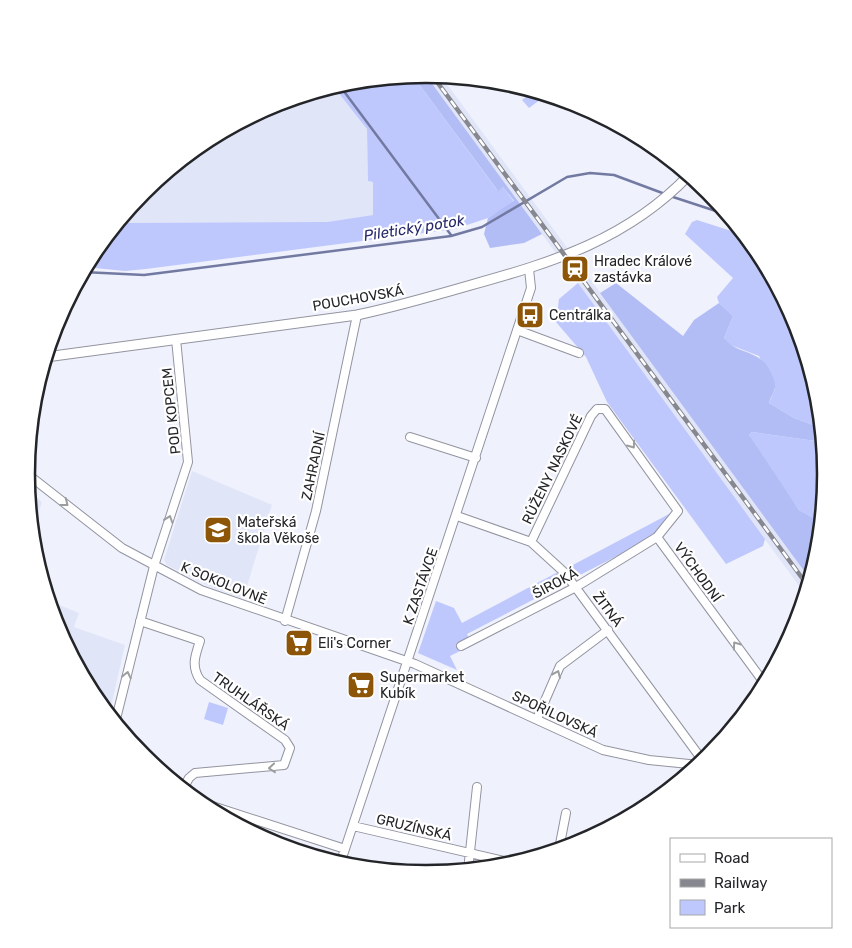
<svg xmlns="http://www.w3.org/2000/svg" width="852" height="948" font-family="Rubik,sans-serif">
  <rect width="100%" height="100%" fill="#eff1fd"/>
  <path fill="#e1e5f8" d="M425 74 441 76 671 389 810 579 805 594Z
    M333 86 367 129 368 181 373 182V215L327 222 117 223 144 191 204 141 273 105Z
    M192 471 272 505 243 599 204 584 167 565 164 560Z
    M28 490 42 502 32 533Z
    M49 601 79 613 74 627 125 645 110 711 107 713 93 696 57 627Z"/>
  <path fill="#bec8fd" d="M413 76 497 190 503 187 514 202 488 218 455 229 146 269 125 271 85 267 94 252 117 223 327 222 373 215V182L368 181 367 129 333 86 348 82Z
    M533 91 545 96 529 108 522 100Z
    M697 220 744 235 759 252 795 321 818 396 821 428 794 418 769 403 775 389 759 356 728 344 724 338 733 316 719 303 717 297 733 278 685 234 692 222Z
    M578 283 765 539 763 546 726 564 607 402 586 357 556 322 559 299Z
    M752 432 823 442 826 474 821 522 799 510 752 442 749 435Z
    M671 513 658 535 578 576 569 567Z
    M558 572 567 582 467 634 472 645 450 656 457 670 418 653 436 601 454 608 462 623Z
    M209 702 228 708 223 725 204 719Z"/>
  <path fill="#b2bdf6" d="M425 74 542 234 524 243 490 248 484 234 488 218 514 201 503 187 498 191 413 76Z
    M616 283 683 336 694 320 719 303 733 316 724 338C738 356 760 348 771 373 773 377 776 383 775 388 774 393 770 398 769 403L794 418 821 428 823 442 752 432 749 435 799 510 821 522 818 552 810 579 600 293Z"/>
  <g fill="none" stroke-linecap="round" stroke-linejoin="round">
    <path stroke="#737aa2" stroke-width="2.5" d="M340 86 451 235
      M670 196 728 215
      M83 272 144 275 451 236 482 227 567 177 590 173 614 175 665 194"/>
    <defs>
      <path id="minor" d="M517 330 579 353
        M410 437 476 458
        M26 473 122 548 201 590 415 664 603 750 649 760 699 765
        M457 516 531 542 565 573 703 761
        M657 537 765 684
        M140 621 200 641C195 656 191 666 200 680L285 740 290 748 284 765 195 773 189 778 183 789
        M285 621 316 511 357 315
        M461 646 576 587 657 537 678 511 605 409H597L591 416 531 542
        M537 719 560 666 608 630
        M115 723 154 566 188 462 176 339
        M197 801 345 849
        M353 826 513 863
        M559 849 566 813
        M340 864 531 288 529 269
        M468 870 477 787"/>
      <path id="tertiary" d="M46 357 357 315C395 307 433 296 471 285 554 262 628 239 689 175"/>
    </defs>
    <use href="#minor" stroke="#92949f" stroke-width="10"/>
    <use href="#tertiary" stroke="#92949f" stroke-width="11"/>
    <use href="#minor" stroke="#fff" stroke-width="8"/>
    <use href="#tertiary" stroke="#fff" stroke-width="9"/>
    <defs>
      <path id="rail" d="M432 75 808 586"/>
    </defs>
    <use href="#rail" stroke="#86878f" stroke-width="4.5"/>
    <use href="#rail" stroke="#fff" stroke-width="2.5" stroke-dasharray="8" stroke-linecap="butt"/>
  </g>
  <defs><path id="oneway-chevron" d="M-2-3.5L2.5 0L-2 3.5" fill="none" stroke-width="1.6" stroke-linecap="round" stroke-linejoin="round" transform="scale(1.25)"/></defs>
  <g stroke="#9c9d9f">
    <use href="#oneway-chevron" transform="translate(632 445) rotate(54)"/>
    <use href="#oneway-chevron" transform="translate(65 503) rotate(38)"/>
    <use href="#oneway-chevron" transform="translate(169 519) rotate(-71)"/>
    <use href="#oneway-chevron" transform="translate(736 645) rotate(-126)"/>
    <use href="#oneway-chevron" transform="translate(557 674) rotate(-66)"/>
    <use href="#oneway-chevron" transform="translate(127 675) rotate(-77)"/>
    <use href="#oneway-chevron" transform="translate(272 768) rotate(175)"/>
  </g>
  <defs>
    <symbol id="station-square" viewBox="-11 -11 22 22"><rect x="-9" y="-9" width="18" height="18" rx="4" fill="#8c5508" stroke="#fff"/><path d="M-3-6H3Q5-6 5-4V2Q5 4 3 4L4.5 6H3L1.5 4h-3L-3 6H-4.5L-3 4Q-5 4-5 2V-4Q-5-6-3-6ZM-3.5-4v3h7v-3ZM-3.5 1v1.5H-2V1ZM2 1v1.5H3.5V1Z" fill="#fff"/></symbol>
    <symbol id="bus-square" viewBox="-11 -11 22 22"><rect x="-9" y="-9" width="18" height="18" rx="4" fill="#8c5508" stroke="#fff"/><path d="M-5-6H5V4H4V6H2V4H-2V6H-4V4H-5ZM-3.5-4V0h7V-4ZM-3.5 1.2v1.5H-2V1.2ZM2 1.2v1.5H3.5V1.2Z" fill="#fff"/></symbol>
    <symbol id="school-square" viewBox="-11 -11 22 22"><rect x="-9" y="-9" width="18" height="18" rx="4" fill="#8c5508" stroke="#fff"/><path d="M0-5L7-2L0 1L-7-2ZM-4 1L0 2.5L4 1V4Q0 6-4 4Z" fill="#fff"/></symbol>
    <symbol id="supermarket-square" viewBox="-11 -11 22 22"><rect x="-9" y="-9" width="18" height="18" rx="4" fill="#8c5508" stroke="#fff"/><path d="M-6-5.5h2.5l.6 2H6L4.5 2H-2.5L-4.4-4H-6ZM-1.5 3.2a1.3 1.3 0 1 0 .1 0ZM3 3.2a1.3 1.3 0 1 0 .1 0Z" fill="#fff"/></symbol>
  </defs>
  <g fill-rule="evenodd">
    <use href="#station-square" x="559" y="253" width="32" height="32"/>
    <use href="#bus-square" x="514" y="299" width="32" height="32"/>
    <use href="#school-square" x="202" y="514" width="32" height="32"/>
    <use href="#supermarket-square" x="283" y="627" width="32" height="32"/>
    <use href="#supermarket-square" x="345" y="669" width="32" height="32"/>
  </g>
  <g text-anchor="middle" stroke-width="4.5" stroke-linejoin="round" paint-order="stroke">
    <g font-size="14" fill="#242529" stroke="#fff" text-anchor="start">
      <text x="594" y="266">Hradec Králové<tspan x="594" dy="16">zastávka</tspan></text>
      <text x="549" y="320">Centrálka</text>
      <text x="237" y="527">Mateřská<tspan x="237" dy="16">škola Věkoše</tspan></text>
      <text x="318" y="648">Eli's Corner</text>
      <text x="380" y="682">Supermarket<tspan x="380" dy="16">Kubík</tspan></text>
    </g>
    <g font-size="14" fill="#242529" stroke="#fff">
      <text transform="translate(358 298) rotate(-10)" y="5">POUCHOVSKÁ</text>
      <text transform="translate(171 411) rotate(-96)" y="5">POD KOPCEM</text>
      <text transform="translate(313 466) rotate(-78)" y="5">ZAHRADNÍ</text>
      <text transform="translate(552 469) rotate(-64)" y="5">RŮŽENY NASKOVÉ</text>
      <text transform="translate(698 572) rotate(54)" y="5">VÝCHODNÍ</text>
      <text transform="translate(224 583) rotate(22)" y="5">K SOKOLOVNĚ</text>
      <text transform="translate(555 583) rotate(-28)" y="5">ŠIROKÁ</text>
      <text transform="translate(420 586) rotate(-71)" y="5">K ZASTÁVCE</text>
      <text transform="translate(608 609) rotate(53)" y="5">ŽITNÁ</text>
      <text transform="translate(251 701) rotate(35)" y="5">TRUHLÁŘSKÁ</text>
      <text transform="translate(555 714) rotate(25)" y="5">SPOŘILOVSKÁ</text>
      <text transform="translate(414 827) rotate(13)" y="5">GRUZÍNSKÁ</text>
    </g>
    <g font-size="15" font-style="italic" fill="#26286a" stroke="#fff">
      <text transform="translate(414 228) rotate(-9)" y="5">Piletický potok</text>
    </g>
  </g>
  <path d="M0 0H852V948H0ZM35 474a391 391 0 1 1 782 0a391 391 0 1 1-782 0Z" fill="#fff" fill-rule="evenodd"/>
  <path fill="none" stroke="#242529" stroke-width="2.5" d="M35 474a391 391 0 1 1 782 0a391 391 0 1 1-782 0Z"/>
  <rect x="670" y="838" width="162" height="90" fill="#ffffff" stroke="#a7a8a9"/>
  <rect x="680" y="854" width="25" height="8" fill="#ffffff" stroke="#a7a8a9"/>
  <text x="714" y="863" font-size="15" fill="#242529">Road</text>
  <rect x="680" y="879" width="25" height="8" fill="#86878f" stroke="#a7a8a9"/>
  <text x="714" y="888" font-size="15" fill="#242529">Railway</text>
  <rect x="680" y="900" width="25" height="15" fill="#bec8fd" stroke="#a7a8a9"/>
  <text x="714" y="913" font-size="15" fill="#242529">Park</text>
</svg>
